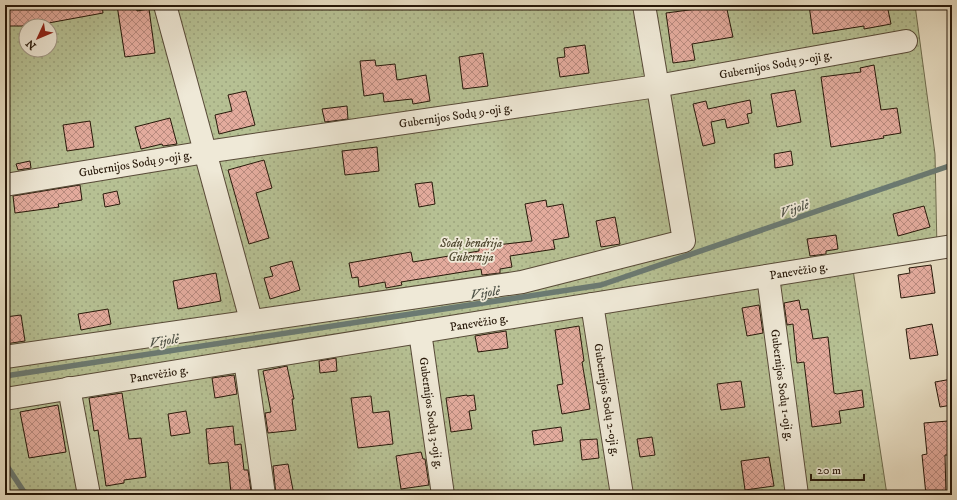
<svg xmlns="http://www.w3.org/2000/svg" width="957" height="500" font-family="'IM FELL DW Pica',serif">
  <defs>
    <pattern id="garden-dots" width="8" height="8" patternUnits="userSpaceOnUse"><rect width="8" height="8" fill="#b6c093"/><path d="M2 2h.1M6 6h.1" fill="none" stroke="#9ca47d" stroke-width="1.8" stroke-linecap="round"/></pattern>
    <pattern id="building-cross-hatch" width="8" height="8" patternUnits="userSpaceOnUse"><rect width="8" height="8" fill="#e3ab9d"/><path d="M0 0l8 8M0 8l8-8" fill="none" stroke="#b88a7e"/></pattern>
  </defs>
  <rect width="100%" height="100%" fill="#e7ddc2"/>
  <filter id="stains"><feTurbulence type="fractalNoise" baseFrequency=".005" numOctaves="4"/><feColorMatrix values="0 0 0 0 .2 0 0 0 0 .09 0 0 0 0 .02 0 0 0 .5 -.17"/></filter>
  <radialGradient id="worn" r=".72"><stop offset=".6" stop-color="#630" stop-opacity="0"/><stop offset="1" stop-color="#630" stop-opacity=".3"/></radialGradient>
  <path fill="url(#garden-dots)" stroke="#6f6c4e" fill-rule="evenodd" d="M5 5H915L935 154 937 249 852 263 887 495H5ZM26 26H50V50H26Z"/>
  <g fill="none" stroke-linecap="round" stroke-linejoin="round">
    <path stroke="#6b7a72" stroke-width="5.5" d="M5 376 601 285 952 165
      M5 463 26 495"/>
  </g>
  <path fill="url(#building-cross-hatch)" stroke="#28190a" d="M5 5H102L103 13 32 26H5Z
    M117 5H136L137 11 149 9 155 53 125 57Z
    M712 5H726L733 37 692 44 695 60 673 63 666 13 712 7Z
    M809 5H887L891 24 864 29V26L813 34Z
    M585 45 589 73 560 77 557 58 565 57 564 48Z
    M483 53 488 86 463 89 459 57Z
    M375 60 376 66 395 64 397 80 426 75 430 101 413 104 412 99 384 102 383 93 364 96 360 61Z
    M874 65 881 110 897 108 901 133 883 136 884 138 831 147 821 77 861 72 860 68Z
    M795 90 801 122 777 127 771 94Z
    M246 91 255 125 219 134 215 115 232 111 228 95Z
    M750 100 752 113 747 114 749 123 727 128 725 119 711 122 715 143 703 146 693 104 706 101 708 109Z
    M347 106 348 119 325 122 322 109Z
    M170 118 177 144 163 146 162 144 141 149 135 127Z
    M90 121 94 147 67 151 63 125Z
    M377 147 379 171 345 175 342 151Z
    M791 151 793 165 775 168 774 154Z
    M264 160 272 188 256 193 269 238 249 244 228 170Z
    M30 161 31 168 18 170 16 164Z
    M432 182 435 204 419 207 415 184Z
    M80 185 82 200 58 204 59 207 15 213 13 196Z
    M117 191 120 204 105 207 103 194Z
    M546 200 547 207 563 204 569 237 553 240 555 249 510 256 512 267 500 269V273L482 275 481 269 401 282 402 285 386 288 385 282 359 287 358 277 352 278 349 263 411 252 413 262 479 251V247L532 241 525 204Z
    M924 206 930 227 898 236 893 214Z
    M615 217 620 244 601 247 596 221Z
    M836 235 838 249 826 251V254L810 256 807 239Z
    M292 261 300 290 270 299 264 278 273 276 270 267Z
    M931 265 935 293 901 298 898 275 910 273 909 268Z
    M216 273 221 301 178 309 173 281Z
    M799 300 801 310 808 309 813 339 828 337 834 393 837 394 862 390 864 407 839 411 841 423 812 427 804 362 797 363 793 324 787 325 784 303Z
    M759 305 763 333 747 336 742 308Z
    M108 309 111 324 81 330 78 314Z
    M21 315 25 341 5 344V317Z
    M932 324 938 355 910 359 906 329Z
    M579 326 584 361 582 362 590 409 562 414 557 385 563 384 555 330Z
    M506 331 508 348 478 352 475 336Z
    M336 358 337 371 320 373 319 361Z
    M287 366 294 399H292L296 430 268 433 265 413 271 412 263 371Z
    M234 375 237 394 215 398 212 378Z
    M952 379V405L940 407 935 382Z
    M741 381 745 407 721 410 717 384Z
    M122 393 129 439 141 438 146 477 124 480V483L106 486 98 430 94 431 89 398Z
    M467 395V396L474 395 476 410 469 411 472 429 451 432 446 398Z
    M371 396 373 413 389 411 393 444 358 448 351 398Z
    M58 405 66 452 29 458 20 412Z
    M186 411 190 433 171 436 168 414Z
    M948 421 951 455H945L946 495H926L922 455 927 454 924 423Z
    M233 426 235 445 241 444 244 470H248L251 491 231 493 228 462 209 464 206 429Z
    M561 427 563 441 534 445 532 431Z
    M652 437 655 455 640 457 637 439Z
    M597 439 599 458 582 460 580 440Z
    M421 452 423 459H425L429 485 401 489 396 456Z
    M769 457 774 486 745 490 741 461Z
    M288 464 294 495H276L273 466Z"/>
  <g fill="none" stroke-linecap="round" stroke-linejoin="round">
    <defs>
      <g id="minor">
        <path d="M165 5 251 320"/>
        <path id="s1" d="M5 185 206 152 657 86 906 41"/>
        <path id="s2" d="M768 276 797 495"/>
        <path id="s3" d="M592 304 622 495"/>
        <path id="s4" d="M420 332 443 495"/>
        <path d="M5 357 522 282 684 241 644 5"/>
        <path d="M245 360 264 495"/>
        <path d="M69 388 89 495"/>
        <path id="s5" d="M5 399 952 246"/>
      </g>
    </defs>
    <use href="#minor" stroke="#584a38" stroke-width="24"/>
    <use href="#minor" stroke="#efe9d7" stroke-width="22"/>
  </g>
  <g text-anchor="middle" stroke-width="3.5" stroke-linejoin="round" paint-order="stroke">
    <g font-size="12" fill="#28190a" stroke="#efe9d7">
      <text dy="4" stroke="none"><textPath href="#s1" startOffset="780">Gubernijos Sodų 9-oji g.</textPath></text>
      <text dy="4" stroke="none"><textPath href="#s1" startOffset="456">Gubernijos Sodų 9-oji g.</textPath></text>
      <text dy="4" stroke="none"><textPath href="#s1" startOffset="132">Gubernijos Sodų 9-oji g.</textPath></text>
      <text dy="4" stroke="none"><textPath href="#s5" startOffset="804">Panevėžio g.</textPath></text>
      <text dy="4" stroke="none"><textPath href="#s5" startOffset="480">Panevėžio g.</textPath></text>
      <text dy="4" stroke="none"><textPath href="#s5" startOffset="156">Panevėžio g.</textPath></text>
      <text dy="4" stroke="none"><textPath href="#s2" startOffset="110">Gubernijos Sodų 1-oji g.</textPath></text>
      <text dy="4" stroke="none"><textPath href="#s3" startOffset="97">Gubernijos Sodų 2-oji g.</textPath></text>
      <text dy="4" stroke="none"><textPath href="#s4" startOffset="82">Gubernijos Sodų 3-oji g.</textPath></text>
    </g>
    <g font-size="12" font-style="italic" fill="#534b33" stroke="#efe9d7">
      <text x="471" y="247">Sodų bendrija<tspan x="471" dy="14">Gubernija</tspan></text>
    </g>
    <g font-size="13" font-style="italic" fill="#4f5247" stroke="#efe9d7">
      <text transform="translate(794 208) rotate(-19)" y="5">Vijolė</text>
      <text transform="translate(485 292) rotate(-9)" y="5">Vijolė</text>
      <text transform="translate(164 340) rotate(-9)" y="5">Vijolė</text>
    </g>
  </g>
  <rect width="957" height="500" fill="none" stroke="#e7ddc2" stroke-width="20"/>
  <rect x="6" y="6" width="945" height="488" fill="none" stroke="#28190a" stroke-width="2"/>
  <rect x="10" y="10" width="937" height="480" fill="none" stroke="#28190a"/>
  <g transform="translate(38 38) rotate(226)"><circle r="19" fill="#efe9d7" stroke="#9f9685"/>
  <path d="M0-3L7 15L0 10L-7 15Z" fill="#8f2418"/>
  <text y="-6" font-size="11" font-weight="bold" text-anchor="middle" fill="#28190a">N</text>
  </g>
  <path d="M811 474v6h53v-6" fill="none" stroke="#28190a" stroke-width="2"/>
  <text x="817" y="474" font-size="12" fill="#28190a" stroke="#efe9d7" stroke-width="3" paint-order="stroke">20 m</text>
  <rect width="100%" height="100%" filter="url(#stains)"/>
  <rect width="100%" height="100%" fill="url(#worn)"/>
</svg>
